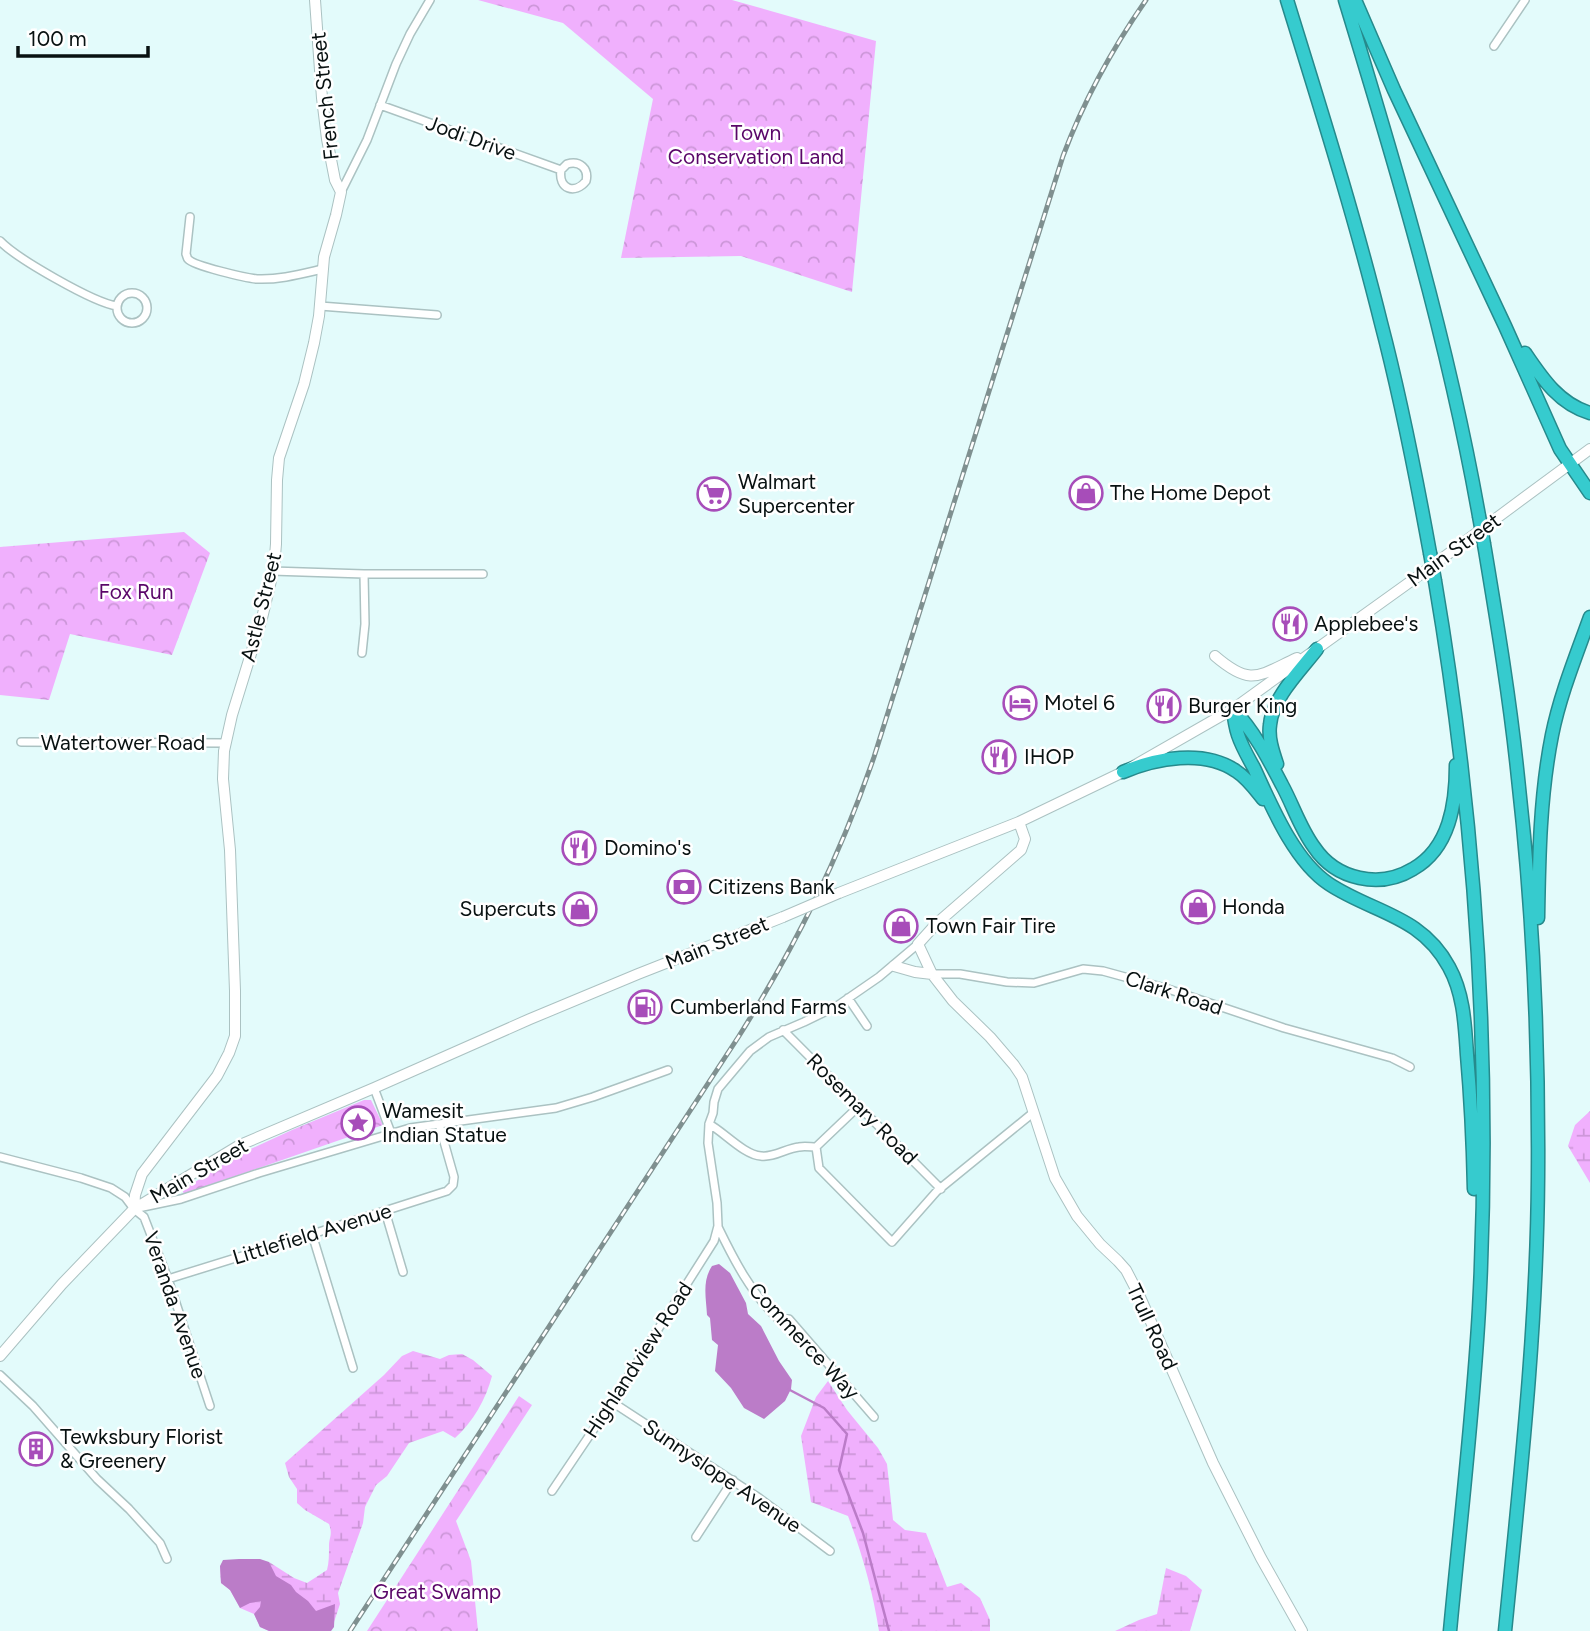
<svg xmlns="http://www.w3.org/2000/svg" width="1590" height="1631" font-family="Figtree,sans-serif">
  <defs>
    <pattern id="wetland-marsh" width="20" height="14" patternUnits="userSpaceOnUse" patternTransform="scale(1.75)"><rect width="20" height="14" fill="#f0b0fd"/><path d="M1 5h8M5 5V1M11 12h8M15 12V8" fill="none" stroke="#cc96d8"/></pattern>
    <pattern id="park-crowns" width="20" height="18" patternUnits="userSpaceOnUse" patternTransform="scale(1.75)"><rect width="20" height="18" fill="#f0b0fd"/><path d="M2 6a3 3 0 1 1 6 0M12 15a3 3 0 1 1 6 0" fill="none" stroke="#cc96d8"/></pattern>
  </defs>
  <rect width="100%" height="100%" fill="#e3fbfb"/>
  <path fill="url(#wetland-marsh)" d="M1590 1111V1183L1568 1146 1575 1125Z
    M413 1351 440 1359 449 1355 462 1354 473 1360 492 1376C486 1399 473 1422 455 1438L443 1431 409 1443 387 1476 376 1485 365 1507 363 1523 338 1593 340 1604 331 1631H269L260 1627 254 1614 240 1608 230 1590 221 1583 220 1566 269 1562 294 1578 307 1583 327 1570C329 1562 329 1555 329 1546 329 1537 333 1535 329 1524L305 1510 297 1503V1489L289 1477 285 1463 384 1375 402 1356Z
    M828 1381 847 1410 878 1448 887 1464 893 1520 905 1530 926 1533 947 1587 961 1583 980 1598 990 1620V1631H879C873 1592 862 1553 848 1516L811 1502 801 1436 816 1397Z
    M1166 1568 1186 1576 1202 1590 1190 1631H1115L1139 1620 1157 1614Z"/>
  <path fill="url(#park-crowns)" d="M478 0H732L876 41 852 292 741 256 621 258 653 99 563 23Z
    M184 532 210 553 172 655 70 634 49 700 0 695V547Z
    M364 1100H371L383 1125 184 1194 182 1190 242 1153 292 1130Z
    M519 1396 532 1405 456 1521 471 1561 478 1631H367Z"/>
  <path fill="#bb7cc8" d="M719 1264 730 1273 746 1303 748 1314 761 1326 779 1361 792 1380 791 1389 785 1401 764 1419 744 1408 731 1388 715 1371 718 1345 712 1340 710 1318 707 1315C706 1297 702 1281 712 1266Z
    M239 1559H260L269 1562 276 1576 291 1585 296 1592 308 1601 316 1611 335 1604 334 1627 331 1631H269L260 1627 254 1614 260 1607 261 1601 250 1603 240 1608 230 1590 221 1583 220 1566 223 1560Z"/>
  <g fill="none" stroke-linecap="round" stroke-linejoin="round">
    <path stroke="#bb7cc8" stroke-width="2.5" d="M788 1389 824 1408 847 1434 839 1470 863 1533 889 1631"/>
    <defs>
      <path id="street" d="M1494 46 1525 0
        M380 105 561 170C558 189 575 195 586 181 589 169 580 160 567 164L561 170
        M341 192 367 140 396 64 410 34 430 0
        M190 217 186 254C187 256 187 258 188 259 194 266 246 278 257 279 279 280 301 274 323 269
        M0 241C16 258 94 303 117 306
        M117 308a15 15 0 1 1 30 0a15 15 0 1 1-30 0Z
        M320 306 437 315
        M272 571 364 574H483
        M362 653 365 624 364 574
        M21 742 225 743
        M932 974H960L1007 982 1034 983 1083 969 1103 971 1165 988 1284 1028 1392 1058 1410 1067
        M848 998 867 1026
        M783 1030 941 1189
        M374 1088 391 1133
        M709 1124C724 1132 744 1155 761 1156 773 1158 787 1148 799 1147 804 1146 811 1147 816 1147
        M816 1147 819 1168 892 1242 937 1191 1034 1112
        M816 1147 859 1106
        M0 1157 81 1178 111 1188 125 1197 134 1209 144 1217 168 1279 210 1406
        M138 1208 181 1199 259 1173 410 1128 556 1108 593 1097 668 1070
        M385 1211 403 1272
        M718 1227C734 1260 751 1293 778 1319H789L874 1417
        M312 1234 353 1368
        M168 1279 303 1237 447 1191 453 1185 454 1177 439 1124
        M0 1375 33 1406 97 1479 129 1509 160 1543 167 1559
        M612 1402 759 1498 830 1551
        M552 1491 612 1402 714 1241 718 1226 717 1203 708 1143 709 1124 713 1113 714 1102 718 1089 750 1051 769 1037 804 1022 837 1006 879 977 918 944
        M696 1537 733 1480"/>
      <path id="secondary" d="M1215 656C1251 687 1258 676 1297 658
        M1019 822 1025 839 1021 850 936 924 918 944 932 974 953 1001 990 1037 1014 1065 1022 1077 1055 1178 1077 1216 1100 1244 1118 1261 1126 1270 1140 1297 1213 1463 1261 1558 1302 1631
        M839 893 1019 822 1123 772 1233 709 1421 574 1590 449
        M894 966 915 972 932 974
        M134 1209 135 1195 142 1174 217 1076 229 1053 235 1036V991L230 850 223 779 224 751 232 715 262 618 274 568 276 544 277 480 279 458 304 384 314 343 319 316 324 257 336 215 341 192 335 180 327 139 322 98 315 0
        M0 1356 62 1284 134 1209 240 1145 374 1088 530 1019 638 974 783 917"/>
      <path id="highway" d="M1287 0C1320 107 1354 214 1381 323 1401 399 1416 476 1430 553
        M1345 0C1397 170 1448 341 1479 516
        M1355 0 1394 90 1505 326 1560 449 1590 493
        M1525 353C1542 378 1559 404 1590 413
        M1484 544C1497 622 1510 699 1518 778 1533 910 1539 1044 1538 1177 1537 1329 1520 1480 1505 1631
        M1435 581C1476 822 1492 1065 1479 1309 1473 1417 1460 1524 1450 1631
        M1233 709C1234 718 1235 726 1238 735 1242 747 1248 757 1254 768 1271 805 1294 861 1329 884 1373 913 1421 915 1449 967 1464 994 1465 1026 1467 1055 1471 1100 1473 1144 1474 1189
        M1233 709C1254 731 1268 758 1282 785 1293 805 1300 828 1314 847 1336 880 1380 889 1413 869 1450 848 1456 803 1456 765
        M1277 764C1273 752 1268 738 1270 725 1272 698 1301 670 1317 649
        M1123 772C1156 758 1204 749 1236 771 1247 778 1255 789 1263 799
        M1538 918C1539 857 1540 795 1552 735 1560 695 1576 656 1590 617"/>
    </defs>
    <use href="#street" stroke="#abc2c2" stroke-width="10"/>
    <use href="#secondary" stroke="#abc2c2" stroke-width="12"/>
    <use href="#highway" stroke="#268a8c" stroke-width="15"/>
    <use href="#street" stroke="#fff" stroke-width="7"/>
    <use href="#secondary" stroke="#fff" stroke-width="10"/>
    <use href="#highway" stroke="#36cbce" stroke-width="12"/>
    <defs>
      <path id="rail" d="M350 1631 739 1036C796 945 839 859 874 757L1063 156C1084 100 1112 49 1146 0"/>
    </defs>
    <use href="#rail" stroke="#7f9090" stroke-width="5"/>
    <use href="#rail" stroke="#fff" stroke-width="2.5" stroke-dasharray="8" stroke-linecap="butt"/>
    <defs>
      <path id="secondary-bridge" d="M783 917 839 893"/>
      <path id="highway-bridge" d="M1479 516 1484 544
        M1430 553 1435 581"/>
    </defs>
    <use href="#secondary-bridge" stroke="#abc2c2" stroke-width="12" stroke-linecap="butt"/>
    <use href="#highway-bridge" stroke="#268a8c" stroke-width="15" stroke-linecap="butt"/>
    <use href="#secondary-bridge" stroke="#fff" stroke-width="10"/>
    <use href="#highway-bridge" stroke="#36cbce" stroke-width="12"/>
  </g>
  <defs>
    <symbol id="shop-ring" viewBox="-11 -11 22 22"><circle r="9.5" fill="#fff" stroke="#a74db9" stroke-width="1.5"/><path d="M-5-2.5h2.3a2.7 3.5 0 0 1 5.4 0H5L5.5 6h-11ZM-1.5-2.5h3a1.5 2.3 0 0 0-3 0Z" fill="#a74db9"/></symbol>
    <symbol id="supermarket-ring" viewBox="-11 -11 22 22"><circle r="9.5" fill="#fff" stroke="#a74db9" stroke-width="1.5"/><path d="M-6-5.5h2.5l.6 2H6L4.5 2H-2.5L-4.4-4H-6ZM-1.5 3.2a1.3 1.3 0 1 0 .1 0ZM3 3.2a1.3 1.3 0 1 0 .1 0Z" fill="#a74db9"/></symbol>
    <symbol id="restaurant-ring" viewBox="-11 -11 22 22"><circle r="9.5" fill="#fff" stroke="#a74db9" stroke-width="1.5"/><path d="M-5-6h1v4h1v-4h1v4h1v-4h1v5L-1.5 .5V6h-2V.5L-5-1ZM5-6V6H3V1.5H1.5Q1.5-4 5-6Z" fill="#a74db9"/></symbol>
    <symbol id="hotel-ring" viewBox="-11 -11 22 22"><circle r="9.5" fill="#fff" stroke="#a74db9" stroke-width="1.5"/><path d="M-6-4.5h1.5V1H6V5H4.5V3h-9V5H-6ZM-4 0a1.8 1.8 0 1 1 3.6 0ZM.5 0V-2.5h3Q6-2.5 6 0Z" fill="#a74db9"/></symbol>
    <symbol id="bank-ring" viewBox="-11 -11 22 22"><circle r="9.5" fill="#fff" stroke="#a74db9" stroke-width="1.5"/><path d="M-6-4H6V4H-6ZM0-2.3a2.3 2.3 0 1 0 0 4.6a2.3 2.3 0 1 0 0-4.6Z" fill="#a74db9"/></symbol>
    <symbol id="fuel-ring" viewBox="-11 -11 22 22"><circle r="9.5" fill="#fff" stroke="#a74db9" stroke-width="1.5"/><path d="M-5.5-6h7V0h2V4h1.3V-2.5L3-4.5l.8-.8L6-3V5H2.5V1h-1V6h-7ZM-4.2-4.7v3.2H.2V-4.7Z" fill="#a74db9"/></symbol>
    <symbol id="sight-ring" viewBox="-11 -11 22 22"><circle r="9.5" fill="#fff" stroke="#a74db9" stroke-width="1.5"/><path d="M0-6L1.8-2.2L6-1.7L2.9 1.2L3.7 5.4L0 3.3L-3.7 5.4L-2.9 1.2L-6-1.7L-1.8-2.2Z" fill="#a74db9"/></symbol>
    <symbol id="building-ring" viewBox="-11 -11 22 22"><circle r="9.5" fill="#fff" stroke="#a74db9" stroke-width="1.5"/><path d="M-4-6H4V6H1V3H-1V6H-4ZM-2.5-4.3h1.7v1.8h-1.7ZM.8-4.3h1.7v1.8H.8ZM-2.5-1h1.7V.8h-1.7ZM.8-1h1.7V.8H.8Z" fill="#a74db9"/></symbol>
  </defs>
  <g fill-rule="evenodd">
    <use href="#shop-ring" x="1067" y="474" width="38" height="38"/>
    <use href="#supermarket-ring" x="695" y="475" width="38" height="38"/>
    <use href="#restaurant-ring" x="1271" y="605" width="38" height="38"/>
    <use href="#hotel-ring" x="1001" y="684" width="38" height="38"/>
    <use href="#restaurant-ring" x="1145" y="687" width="38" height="38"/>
    <use href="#restaurant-ring" x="980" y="738" width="38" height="38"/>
    <use href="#restaurant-ring" x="560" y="829" width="38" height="38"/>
    <use href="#bank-ring" x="665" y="868" width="38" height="38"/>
    <use href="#shop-ring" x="1179" y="888" width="38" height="38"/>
    <use href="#shop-ring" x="561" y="890" width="38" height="38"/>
    <use href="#shop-ring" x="882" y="907" width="38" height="38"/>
    <use href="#fuel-ring" x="626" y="988" width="38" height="38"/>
    <use href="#sight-ring" x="339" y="1104" width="38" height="38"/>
    <use href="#building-ring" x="17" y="1430" width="38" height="38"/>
  </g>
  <g text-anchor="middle" stroke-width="5" stroke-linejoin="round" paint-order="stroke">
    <g font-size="21" fill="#081111" stroke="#fff">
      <text transform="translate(325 96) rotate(-96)" y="7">French Street</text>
      <text transform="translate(471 138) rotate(20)" y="7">Jodi Drive</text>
      <text transform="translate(1454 550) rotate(-36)" y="7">Main Street</text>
      <text transform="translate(261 607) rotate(-76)" y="7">Astle Street</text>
      <text x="123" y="750">Watertower Road</text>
      <text transform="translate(717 943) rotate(-22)" y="7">Main Street</text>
      <text transform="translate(1174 993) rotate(18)" y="7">Clark Road</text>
      <text transform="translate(862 1109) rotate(45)" y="7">Rosemary Road</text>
      <text transform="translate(199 1171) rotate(-30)" y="7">Main Street</text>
      <text transform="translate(312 1234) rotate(-17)" y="7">Littlefield Avenue</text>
      <text transform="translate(175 1305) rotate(71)" y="7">Veranda Avenue</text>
      <text transform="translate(1152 1327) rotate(65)" y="7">Trull Road</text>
      <text transform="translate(804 1341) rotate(47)" y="7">Commerce Way</text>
      <text transform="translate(638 1360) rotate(-57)" y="7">Highlandview Road</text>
      <text transform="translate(722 1476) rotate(34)" y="7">Sunnyslope Avenue</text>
    </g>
    <g font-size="21" fill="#5a0669" stroke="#fff">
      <text x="756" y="140">Town<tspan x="756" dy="24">Conservation Land</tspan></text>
      <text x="136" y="599">Fox Run</text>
      <text x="437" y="1599">Great Swamp</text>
    </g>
    <g font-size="21" fill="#081111" stroke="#fff" text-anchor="start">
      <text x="738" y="489">Walmart<tspan x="738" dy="24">Supercenter</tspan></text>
      <text x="1110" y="500">The Home Depot</text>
      <text x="1314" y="631">Applebee's</text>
      <text x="1044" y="710">Motel 6</text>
      <text x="1188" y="713">Burger King</text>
      <text x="1024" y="764">IHOP</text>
      <text x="604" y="855">Domino's</text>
      <text x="708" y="894">Citizens Bank</text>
      <text x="1222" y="914">Honda</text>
      <text x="556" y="916" text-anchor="end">Supercuts</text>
      <text x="926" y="933">Town Fair Tire</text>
      <text x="670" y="1014">Cumberland Farms</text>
      <text x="382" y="1118">Wamesit<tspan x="382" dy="24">Indian Statue</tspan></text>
      <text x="60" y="1444">Tewksbury Florist<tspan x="60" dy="24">&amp; Greenery</tspan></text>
    </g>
  </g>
  <path d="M18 46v10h130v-10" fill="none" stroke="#081111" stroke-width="3.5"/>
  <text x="28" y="46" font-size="21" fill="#081111" stroke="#ffffff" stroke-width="5" paint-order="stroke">100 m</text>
</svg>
